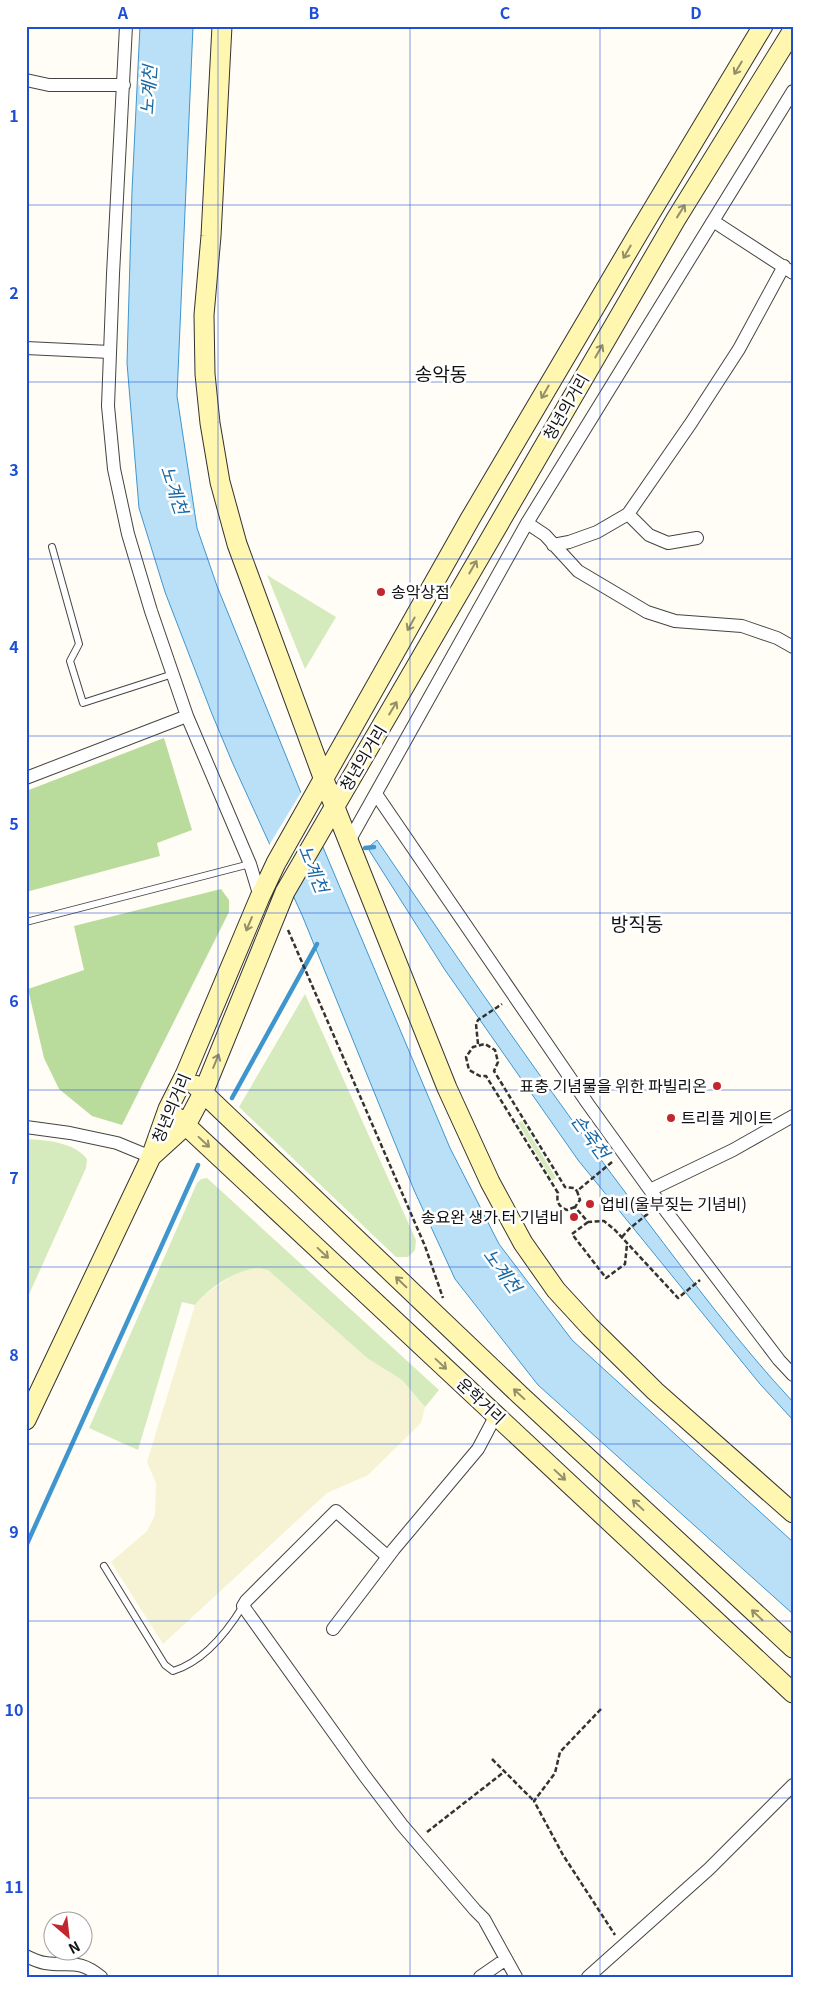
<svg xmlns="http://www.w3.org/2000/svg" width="819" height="2003" font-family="Georgia,'Noto Sans KR',serif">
  <rect width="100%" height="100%" fill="#fffdf5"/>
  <path fill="#f6f3d4" d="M254 1268 268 1270 367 1358 402 1380 425 1407 421 1423 368 1475 327 1493 163 1644 111 1562 147 1531 155 1515 156 1483 147 1462 195 1305 201 1297 236 1273Z"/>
  <path fill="#d5ebbd" d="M267 575 336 617 305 669Z
    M305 994 416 1240 415 1250 408 1257H396L239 1107Z
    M522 1121 556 1178 552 1180 518 1123Z
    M26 1139C46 1140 74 1142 87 1159L86 1168 26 1301Z
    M207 1178 439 1390 425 1407 402 1380 367 1358 268 1270C263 1269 257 1268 252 1269 233 1272 206 1290 195 1305L182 1302 138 1450 89 1428 197 1183 201 1179Z"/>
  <path fill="#b9dc9c" d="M164 738 192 830 157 843 160 856 26 892V791Z
    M221 889 229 900V912L122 1125 92 1116 59 1089 44 1058 28 989 84 970 74 926Z"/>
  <path fill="#b9e0f7" stroke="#3f96cf" d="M140 26H193L177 396 197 528 217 586 325 852 450 1148 499 1244 572 1340 793 1542V1614L538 1385 455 1279 414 1190 302 915 233 764 212 714 165 592 139 508 127 363 132 191Z
    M377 840C464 968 552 1096 646 1220 693 1282 740 1345 793 1402V1420L760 1384 578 1160 445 970 369 850 371 845Z"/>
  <path fill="#fffdf5" d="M303 789 324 842 290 896 268 847Z"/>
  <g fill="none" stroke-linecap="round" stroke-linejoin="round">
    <path stroke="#3f96cf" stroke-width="4.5" d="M365 848 374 847
      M232 1098 317 944
      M26 1546 198 1165"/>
    <defs>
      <path id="lane" d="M52 547 79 644 70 661 83 703 173 674
        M26 922 250 864
        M104 1566 165 1665 173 1671C203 1662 227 1632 243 1606"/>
      <path id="street" d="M126 26 113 274 108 406 114 469 128 534 151 611 187 716 250 864 260 897
        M26 80 49 85H124
        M793 91 527 523 545 535 578 571 647 612 675 621 742 626 777 638 793 647
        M713 221 793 273
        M26 348 110 352
        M628 514 649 535 668 543 697 538
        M553 545 569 542 597 532 628 514 691 423 739 349 784 266
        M26 778 187 716
        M376 794 588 1104 650 1190 779 1360 793 1375
        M348 843 527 523
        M26 1127 70 1133 117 1143 151 1157
        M650 1190 733 1150 793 1116
        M388 1557 336 1511 246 1601 243 1606 364 1775 402 1825 475 1910 484 1919 516 1977
        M333 1629 394 1549 478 1449 496 1415
        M26 1956C32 1959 39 1962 45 1963 70 1967 78 1958 101 1977
        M480 1977 506 1959
        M588 1977 709 1869 793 1785"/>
      <path id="secondary" d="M222 26 211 236 204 315 205 374 210 423 220 482 237 544 324 780 447 1088 490 1182 523 1243 556 1290 590 1327 655 1391 793 1513
        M195 1085 520 1395 793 1648
        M178 1118 793 1693
        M153 1155 186 1125 203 1093 285 892 676 219 793 30
        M26 1420 151 1157 168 1109 185 1075 260 897 276 863 470 519 638 234 763 26"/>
    </defs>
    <use href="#lane" stroke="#444" stroke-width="8"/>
    <use href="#street" stroke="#444" stroke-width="14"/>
    <use href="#secondary" stroke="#333" stroke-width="21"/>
    <path stroke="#333" stroke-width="2.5" stroke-dasharray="5 2.5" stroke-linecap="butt" d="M288 930 425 1246 443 1298
      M478 1044 476 1024 478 1020 502 1004
      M612 1162 577 1191 580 1200 575 1207 588 1222 604 1221 615 1230 678 1298 700 1280
      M575 1207 567 1210C559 1207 556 1202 558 1193L486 1076H480L469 1070 466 1057 473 1047 485 1044 495 1050 498 1062 494 1071 565 1187 574 1188 577 1191
      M588 1222 572 1234 606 1278 625 1264 627 1244
      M622 1237 629 1229 650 1212
      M601 1709 560 1752 555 1773 534 1801 563 1855 615 1935
      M492 1759 534 1801
      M427 1832 504 1772"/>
    <use href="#lane" stroke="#fff" stroke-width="6"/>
    <use href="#street" stroke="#fff" stroke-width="12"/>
    <use href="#secondary" stroke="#fff6b0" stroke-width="19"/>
  </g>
  <defs><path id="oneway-shaft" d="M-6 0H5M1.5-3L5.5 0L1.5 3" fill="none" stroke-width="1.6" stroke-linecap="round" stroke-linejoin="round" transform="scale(1.25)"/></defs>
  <g stroke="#948f68">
    <use href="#oneway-shaft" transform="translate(738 68) rotate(121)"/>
    <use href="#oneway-shaft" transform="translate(681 211) rotate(-58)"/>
    <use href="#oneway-shaft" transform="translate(627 252) rotate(120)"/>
    <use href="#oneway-shaft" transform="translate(599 351) rotate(-60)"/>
    <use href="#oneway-shaft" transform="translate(545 392) rotate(120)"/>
    <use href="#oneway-shaft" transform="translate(473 567) rotate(-60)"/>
    <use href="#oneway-shaft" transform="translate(411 624) rotate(119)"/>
    <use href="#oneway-shaft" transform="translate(393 708) rotate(-59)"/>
    <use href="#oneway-shaft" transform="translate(249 924) rotate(113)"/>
    <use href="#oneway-shaft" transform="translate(216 1061) rotate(-68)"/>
    <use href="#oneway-shaft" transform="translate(204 1142) rotate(43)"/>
    <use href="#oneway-shaft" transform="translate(323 1253) rotate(43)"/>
    <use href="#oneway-shaft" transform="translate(401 1282) rotate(-136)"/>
    <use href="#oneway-shaft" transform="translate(441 1364) rotate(43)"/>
    <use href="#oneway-shaft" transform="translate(519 1394) rotate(-137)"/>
    <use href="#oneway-shaft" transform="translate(560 1475) rotate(43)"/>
    <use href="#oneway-shaft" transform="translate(638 1505) rotate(-137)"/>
    <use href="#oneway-shaft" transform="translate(757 1615) rotate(-137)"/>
  </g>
  <path fill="none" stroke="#1d4ed8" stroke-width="1" stroke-opacity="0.55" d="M218 26V1977M410 26V1977M600 26V1977M26 205H793M26 382H793M26 559H793M26 736H793M26 913H793M26 1090H793M26 1267H793M26 1444H793M26 1621H793M26 1798H793"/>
  <g fill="#c4262e" stroke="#fff" stroke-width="2">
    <circle cx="381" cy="592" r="5"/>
    <circle cx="717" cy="1086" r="5"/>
    <circle cx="671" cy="1118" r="5"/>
    <circle cx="590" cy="1204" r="5"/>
    <circle cx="574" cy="1217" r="5"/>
  </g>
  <g text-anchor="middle" stroke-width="5" stroke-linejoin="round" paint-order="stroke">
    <g font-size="16" fill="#111" stroke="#fff">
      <text transform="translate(566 407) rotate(-60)" y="6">청년의거리</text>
      <text transform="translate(363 758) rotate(-59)" y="6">청년의거리</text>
      <text transform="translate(171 1108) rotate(-67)" y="6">청년의거리</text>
      <text transform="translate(481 1401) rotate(43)" y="6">운학거리</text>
    </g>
    <g font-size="16" fill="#111" stroke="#fff" text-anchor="start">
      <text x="391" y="598">송악상점</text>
      <text x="707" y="1092" text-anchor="end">표충 기념물을 위한 파빌리온</text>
      <text x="681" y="1124">트리플 게이트</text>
      <text x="600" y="1210">업비(울부짖는 기념비)</text>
      <text x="564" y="1223" text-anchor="end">송요완 생가 터 기념비</text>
    </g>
    <g font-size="18" font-style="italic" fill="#1768a6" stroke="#fff">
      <text transform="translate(149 90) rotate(-86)" y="6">노계천</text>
      <text transform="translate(174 490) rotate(72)" y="6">노계천</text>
      <text transform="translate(313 869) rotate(68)" y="6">노계천</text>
      <text transform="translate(590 1137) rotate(54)" y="6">손죽천</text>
      <text transform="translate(502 1271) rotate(54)" y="6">노계천</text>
    </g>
    <g font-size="19" fill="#111" stroke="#fff">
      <text x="441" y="381">송악동</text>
      <text x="637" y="931">방직동</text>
    </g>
  </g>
  <rect width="819" height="2003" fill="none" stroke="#ffffff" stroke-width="55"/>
  <g transform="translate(68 1936) rotate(152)"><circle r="24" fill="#ffffff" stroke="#a0a0a0"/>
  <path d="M0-4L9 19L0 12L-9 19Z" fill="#c4262e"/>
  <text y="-8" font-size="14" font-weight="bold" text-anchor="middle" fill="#111111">N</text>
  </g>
  <rect x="28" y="28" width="764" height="1948" fill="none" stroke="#1d4ed8" stroke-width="2"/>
  <g font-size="16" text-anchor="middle" font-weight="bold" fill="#1d4ed8">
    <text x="123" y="19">A</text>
    <text x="314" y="19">B</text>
    <text x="505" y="19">C</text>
    <text x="696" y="19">D</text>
    <text x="14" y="122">1</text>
    <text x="14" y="299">2</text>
    <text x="14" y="476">3</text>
    <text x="14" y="653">4</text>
    <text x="14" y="830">5</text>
    <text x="14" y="1007">6</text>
    <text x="14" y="1184">7</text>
    <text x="14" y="1361">8</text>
    <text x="14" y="1538">9</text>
    <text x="14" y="1716">10</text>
    <text x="14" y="1893">11</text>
  </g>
</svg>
